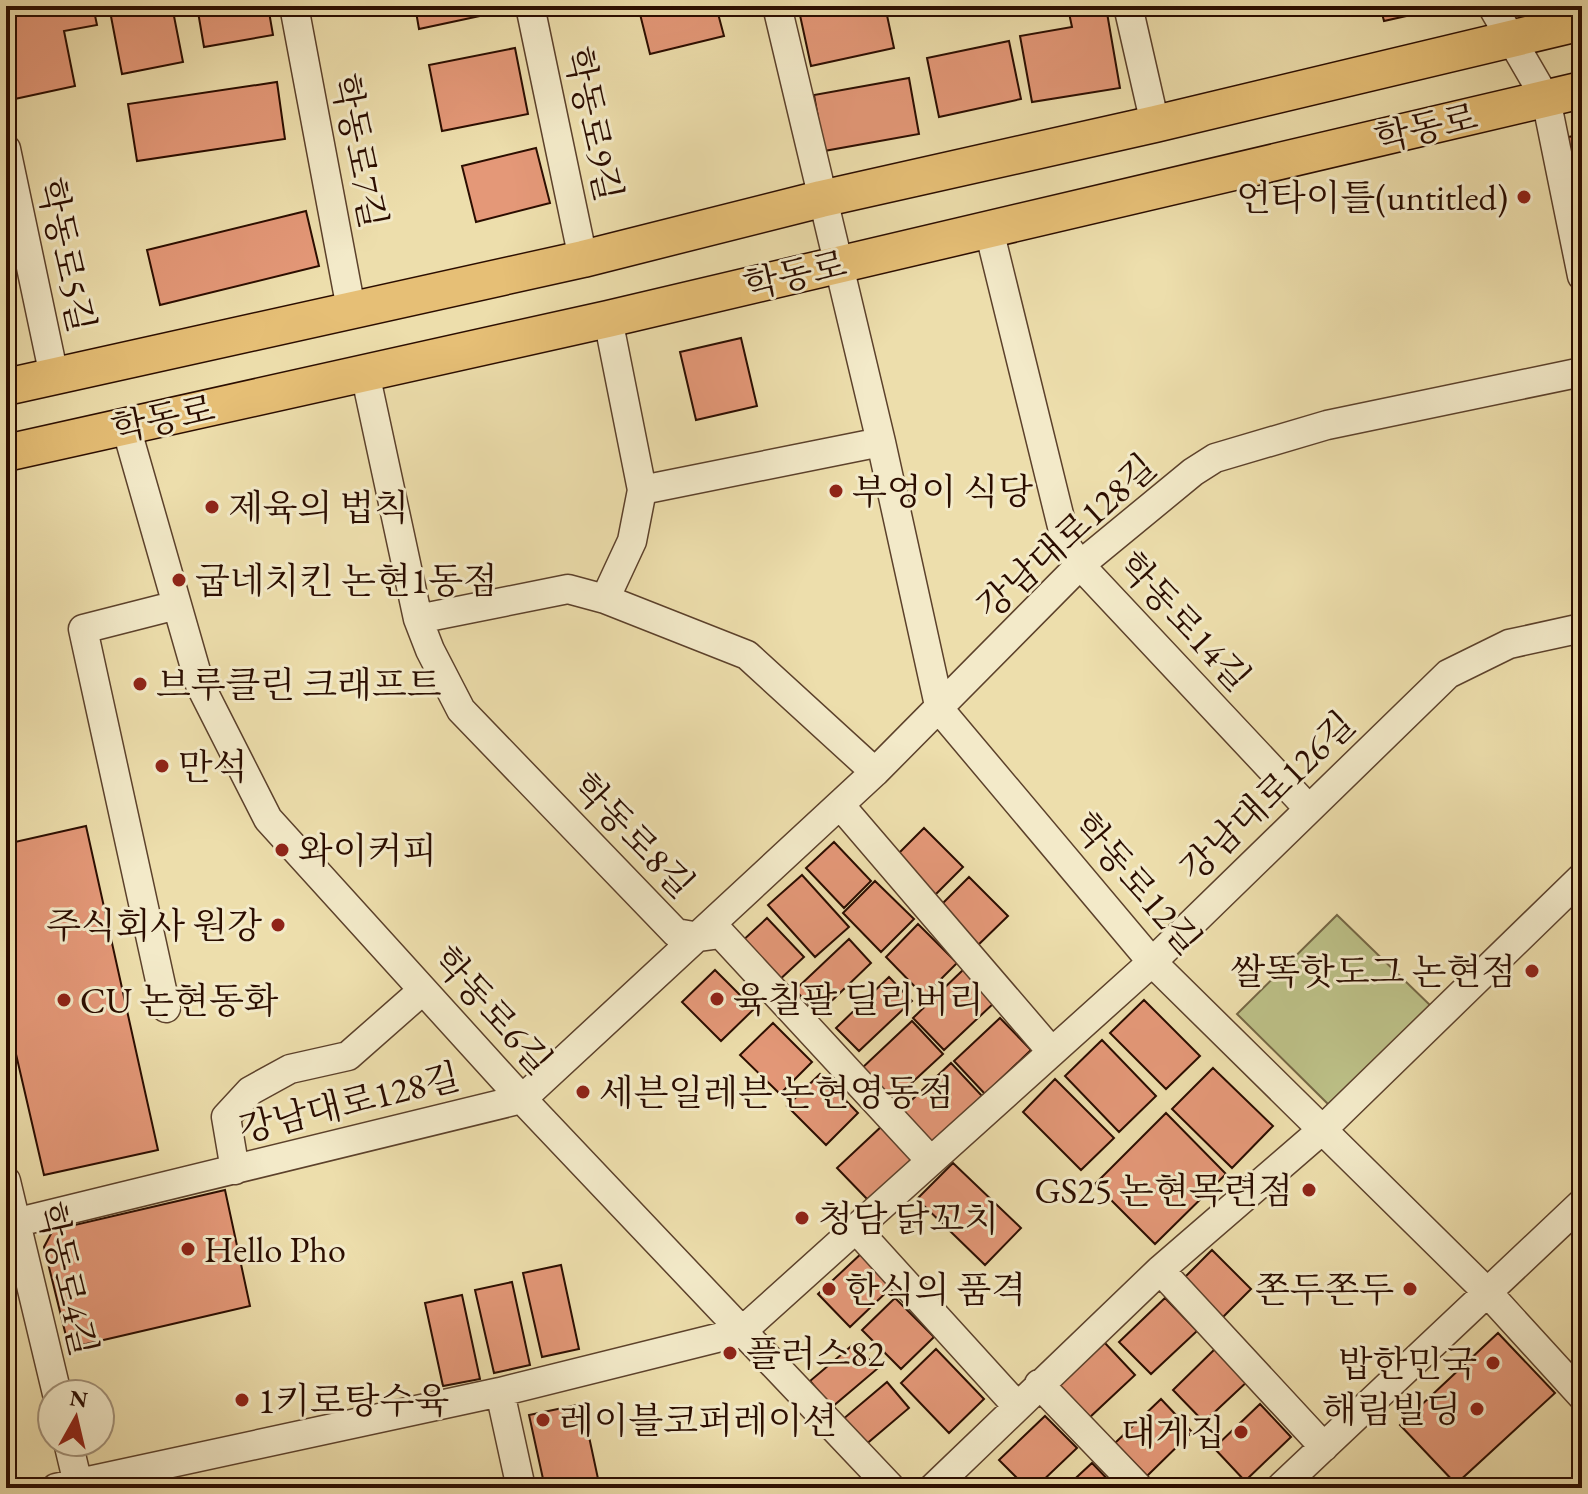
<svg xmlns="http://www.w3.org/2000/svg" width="1588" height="1494" font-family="'EB Garamond','Noto Serif KR',serif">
  <rect width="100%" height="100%" fill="#eddeac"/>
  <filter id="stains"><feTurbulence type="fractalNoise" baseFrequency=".0025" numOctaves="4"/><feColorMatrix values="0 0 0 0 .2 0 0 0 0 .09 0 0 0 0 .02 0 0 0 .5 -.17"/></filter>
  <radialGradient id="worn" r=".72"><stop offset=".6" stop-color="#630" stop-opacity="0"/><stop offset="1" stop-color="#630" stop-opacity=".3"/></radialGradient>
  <path fill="#bcc087" stroke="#746644" stroke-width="2" d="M1337 915 1433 1008 1330 1106 1237 1014Z"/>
  <path fill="#e49878" stroke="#2b0d00" stroke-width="2" d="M6 6H93L97 25 64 31 75 86 10 100 6 83Z
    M109 6H172L183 62 122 74Z
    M197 6H268L273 35 204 47Z
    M415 6H507L508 10 419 29Z
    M638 6H716L724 36 650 54Z
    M798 6H885L894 48 811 66Z
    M1380 6H1451L1384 21Z
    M1106 7 1120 88 1032 102 1020 36 1072 27 1069 13Z
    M1009 41 1021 99 939 117 927 58Z
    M515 48 528 114 442 131 429 65Z
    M909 78 919 134 824 151 814 95Z
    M277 82 285 139 137 161 128 104Z
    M1582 134V216L1564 138Z
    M536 148 550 203 476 222 462 166Z
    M306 211 319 266 160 305 147 250Z
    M741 338 757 406 696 420 680 352Z
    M86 826 158 1150 44 1175 6 1011V844Z
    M924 828 963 867 931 899 892 860Z
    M834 842 871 881 844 908 806 868Z
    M802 875 849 927 815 957 768 905Z
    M969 877 1008 916 975 948 936 910Z
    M875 881 914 919 881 952 843 913Z
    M767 918 804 957 776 983 739 944Z
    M918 924 957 963 924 996 886 957Z
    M849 939 871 963 818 1014 795 990Z
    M964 969 995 1002 944 1050 913 1018Z
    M715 970 754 1009 721 1041 682 1002Z
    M889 977 912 1001 859 1051 836 1028Z
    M1144 1000 1200 1056 1166 1089 1110 1033Z
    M1000 1018 1031 1050 985 1094 954 1061Z
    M912 1021 943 1054 892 1101 861 1069Z
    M773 1023 812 1062 780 1094 740 1055Z
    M1102 1040 1156 1096 1119 1132 1065 1076Z
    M951 1063 982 1096 931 1144 900 1111Z
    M1213 1068 1273 1126 1232 1168 1172 1109Z
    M820 1074 858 1113 826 1145 787 1106Z
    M1055 1079 1114 1138 1081 1170 1023 1112Z
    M1166 1113 1226 1174 1155 1244 1095 1184Z
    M883 1125 915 1157 869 1201 837 1168Z
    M953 1163 1021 1228 985 1265 917 1199Z
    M225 1190 250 1306 69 1348 44 1247 53 1230Z
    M1212 1250 1251 1289 1219 1321 1180 1282Z
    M864 1251 896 1283 850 1327 818 1294Z
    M561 1265 579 1349 542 1357 523 1273Z
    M512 1282 530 1365 494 1373 475 1290Z
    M462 1295 480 1379 443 1386 425 1303Z
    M895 1298 934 1337 901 1369 862 1330Z
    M1165 1298 1197 1331 1151 1374 1119 1342Z
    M1498 1333 1555 1393 1456 1484 1400 1425Z
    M1104 1342 1135 1375 1089 1418 1058 1385Z
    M855 1343 877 1369 832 1407 810 1381Z
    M1218 1346 1250 1379 1204 1422 1173 1390Z
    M936 1349 984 1399 949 1433 901 1383Z
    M887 1382 909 1408 864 1446 842 1420Z
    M1161 1399 1192 1432 1147 1476 1115 1443Z
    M582 1404 600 1488H545L529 1415Z
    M1260 1404 1291 1437 1245 1481 1214 1448Z
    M1045 1416 1077 1448 1035 1488H1027L999 1460Z
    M1092 1463 1116 1488H1065Z"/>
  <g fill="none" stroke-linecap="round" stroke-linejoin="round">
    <defs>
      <path id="minor" d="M294 6 351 309
        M530 6 583 259
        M777 6 881 442 940 710 1152 962 1488 1293 1582 1396
        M1128 6 1155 124
        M1492 6 1546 99 1582 276
        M6 149 54 376
        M989 230 1067 547 1080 565 1309 809
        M608 319 642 490
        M365 373 418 619 430 650 461 710 676 933 699 937 721 934 931 1161
        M126 427 200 685 268 819 522 1099 891 1488
        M605 599 632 541 642 490 881 442
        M418 619 568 589 605 599 747 655 875 772
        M840 805 1052 1052
        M166 1008 83 629 177 605
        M235 1170 226 1117 250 1091 290 1069 348 1056 423 990
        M6 1181 57 1394
        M6 1225 522 1099 875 772 1080 565 1193 472 1215 458 1327 425 1582 372
        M856 1229 1017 1406
        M1160 1270 1324 1447
        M1039 1384 1139 1488
        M500 1392 521 1488
        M68 1442 79 1488
        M56 1488 500 1392 741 1332 1152 962 1448 674 1509 644 1582 628
        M933 1488 1160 1270 1322 1130 1582 877
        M1280 1488 1582 1203"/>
      <path id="major" d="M6 387 583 259 821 199 1155 124 1582 22
        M6 453 608 319 1582 90"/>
    </defs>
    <use href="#minor" stroke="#5c412b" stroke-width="31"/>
    <use href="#major" stroke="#2b0d00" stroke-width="39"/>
    <use href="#minor" stroke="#f3eac9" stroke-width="28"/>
    <use href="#major" stroke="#e6bf76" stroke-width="36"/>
  </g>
  <g fill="#8f2418" stroke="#f3eac9" stroke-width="3">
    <circle cx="1524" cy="197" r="8"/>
    <circle cx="836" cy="491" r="8"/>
    <circle cx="212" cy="507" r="8"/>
    <circle cx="179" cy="580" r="8"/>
    <circle cx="140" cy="684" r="8"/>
    <circle cx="162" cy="766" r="8"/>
    <circle cx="282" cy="850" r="8"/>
    <circle cx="278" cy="925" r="8"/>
    <circle cx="1532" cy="971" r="8"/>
    <circle cx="717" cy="999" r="8"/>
    <circle cx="64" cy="1000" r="8"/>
    <circle cx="583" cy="1092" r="8"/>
    <circle cx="1309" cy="1190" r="8"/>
    <circle cx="802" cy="1218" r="8"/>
    <circle cx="188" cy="1249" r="8"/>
    <circle cx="829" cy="1289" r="8"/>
    <circle cx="1410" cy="1289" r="8"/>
    <circle cx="730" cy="1353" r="8"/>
    <circle cx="1493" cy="1363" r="8"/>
    <circle cx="242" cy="1400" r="8"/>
    <circle cx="1477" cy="1409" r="8"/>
    <circle cx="543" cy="1420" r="8"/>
    <circle cx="1241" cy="1432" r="8"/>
  </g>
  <g text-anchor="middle" stroke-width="6" stroke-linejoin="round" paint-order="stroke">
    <g font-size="36" fill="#2b0d00" stroke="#f3eac9">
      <text transform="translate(594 124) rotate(78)" y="13">학동로9길</text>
      <text transform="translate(1426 127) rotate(-13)" y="13">학동로</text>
      <text transform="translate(360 151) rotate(79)" y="13">학동로7길</text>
      <text transform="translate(67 255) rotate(78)" y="13">학동로5길</text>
      <text transform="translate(795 274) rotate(-13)" y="13">학동로</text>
      <text transform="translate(163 418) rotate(-12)" y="13">학동로</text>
      <text transform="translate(1066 536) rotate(-42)" y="13">강남대로128길</text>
      <text transform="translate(1185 621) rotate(47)" y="13">학동로14길</text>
      <text transform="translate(1267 796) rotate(-44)" y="13">강남대로126길</text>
      <text transform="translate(634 835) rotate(46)" y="13">학동로8길</text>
      <text transform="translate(1138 883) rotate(49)" y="13">학동로12길</text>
      <text transform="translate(493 1010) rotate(48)" y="13">학동로6길</text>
      <text transform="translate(349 1102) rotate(-14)" y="13">강남대로128길</text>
      <text transform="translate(68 1279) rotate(77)" y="13">학동로4길</text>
    </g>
    <g font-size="36" fill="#2b0d00" stroke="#f3eac9" text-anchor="start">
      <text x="1508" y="210" text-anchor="end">언타이틀(untitled)</text>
      <text x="852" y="504">부엉이 식당</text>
      <text x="228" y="520">제육의 법칙</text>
      <text x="195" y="593">굽네치킨 논현1동점</text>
      <text x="156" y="697">브루클린 크래프트</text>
      <text x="178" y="779">만석</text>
      <text x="298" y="863">와이커피</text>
      <text x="262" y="938" text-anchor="end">주식회사 원강</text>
      <text x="1516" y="984" text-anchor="end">쌀똑핫도그 논현점</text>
      <text x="733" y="1012">육칠팔 딜리버리</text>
      <text x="80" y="1013">CU 논현동화</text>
      <text x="599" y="1105">세븐일레븐 논현영동점</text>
      <text x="1293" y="1203" text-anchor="end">GS25 논현목련점</text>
      <text x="818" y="1231">청담 닭꼬치</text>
      <text x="204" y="1262">Hello Pho</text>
      <text x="845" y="1302">한식의 품격</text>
      <text x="1394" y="1302" text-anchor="end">쫀두쫀두</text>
      <text x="746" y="1366">플러스82</text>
      <text x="1477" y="1376" text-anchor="end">밥한민국</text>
      <text x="258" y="1413">1키로탕수육</text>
      <text x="1461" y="1422" text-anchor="end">해림빌딩</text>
      <text x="559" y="1433">레이블코퍼레이션</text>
      <text x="1225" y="1445" text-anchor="end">대게집</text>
    </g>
  </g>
  <rect width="1588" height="1494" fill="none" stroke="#eddeac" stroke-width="32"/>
  <rect x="8" y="8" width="1572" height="1478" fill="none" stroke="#2b0d00" stroke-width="4"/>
  <rect x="16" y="16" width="1556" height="1462" fill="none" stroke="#2b0d00" stroke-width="2"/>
  <g transform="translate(76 1418) rotate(8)"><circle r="38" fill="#f3eac9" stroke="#a39279" stroke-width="2"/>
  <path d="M0-6L14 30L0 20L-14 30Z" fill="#8f2418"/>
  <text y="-12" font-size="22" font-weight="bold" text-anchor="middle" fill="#2b0d00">N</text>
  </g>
  <rect width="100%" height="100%" filter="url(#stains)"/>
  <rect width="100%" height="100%" fill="url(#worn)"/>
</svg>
